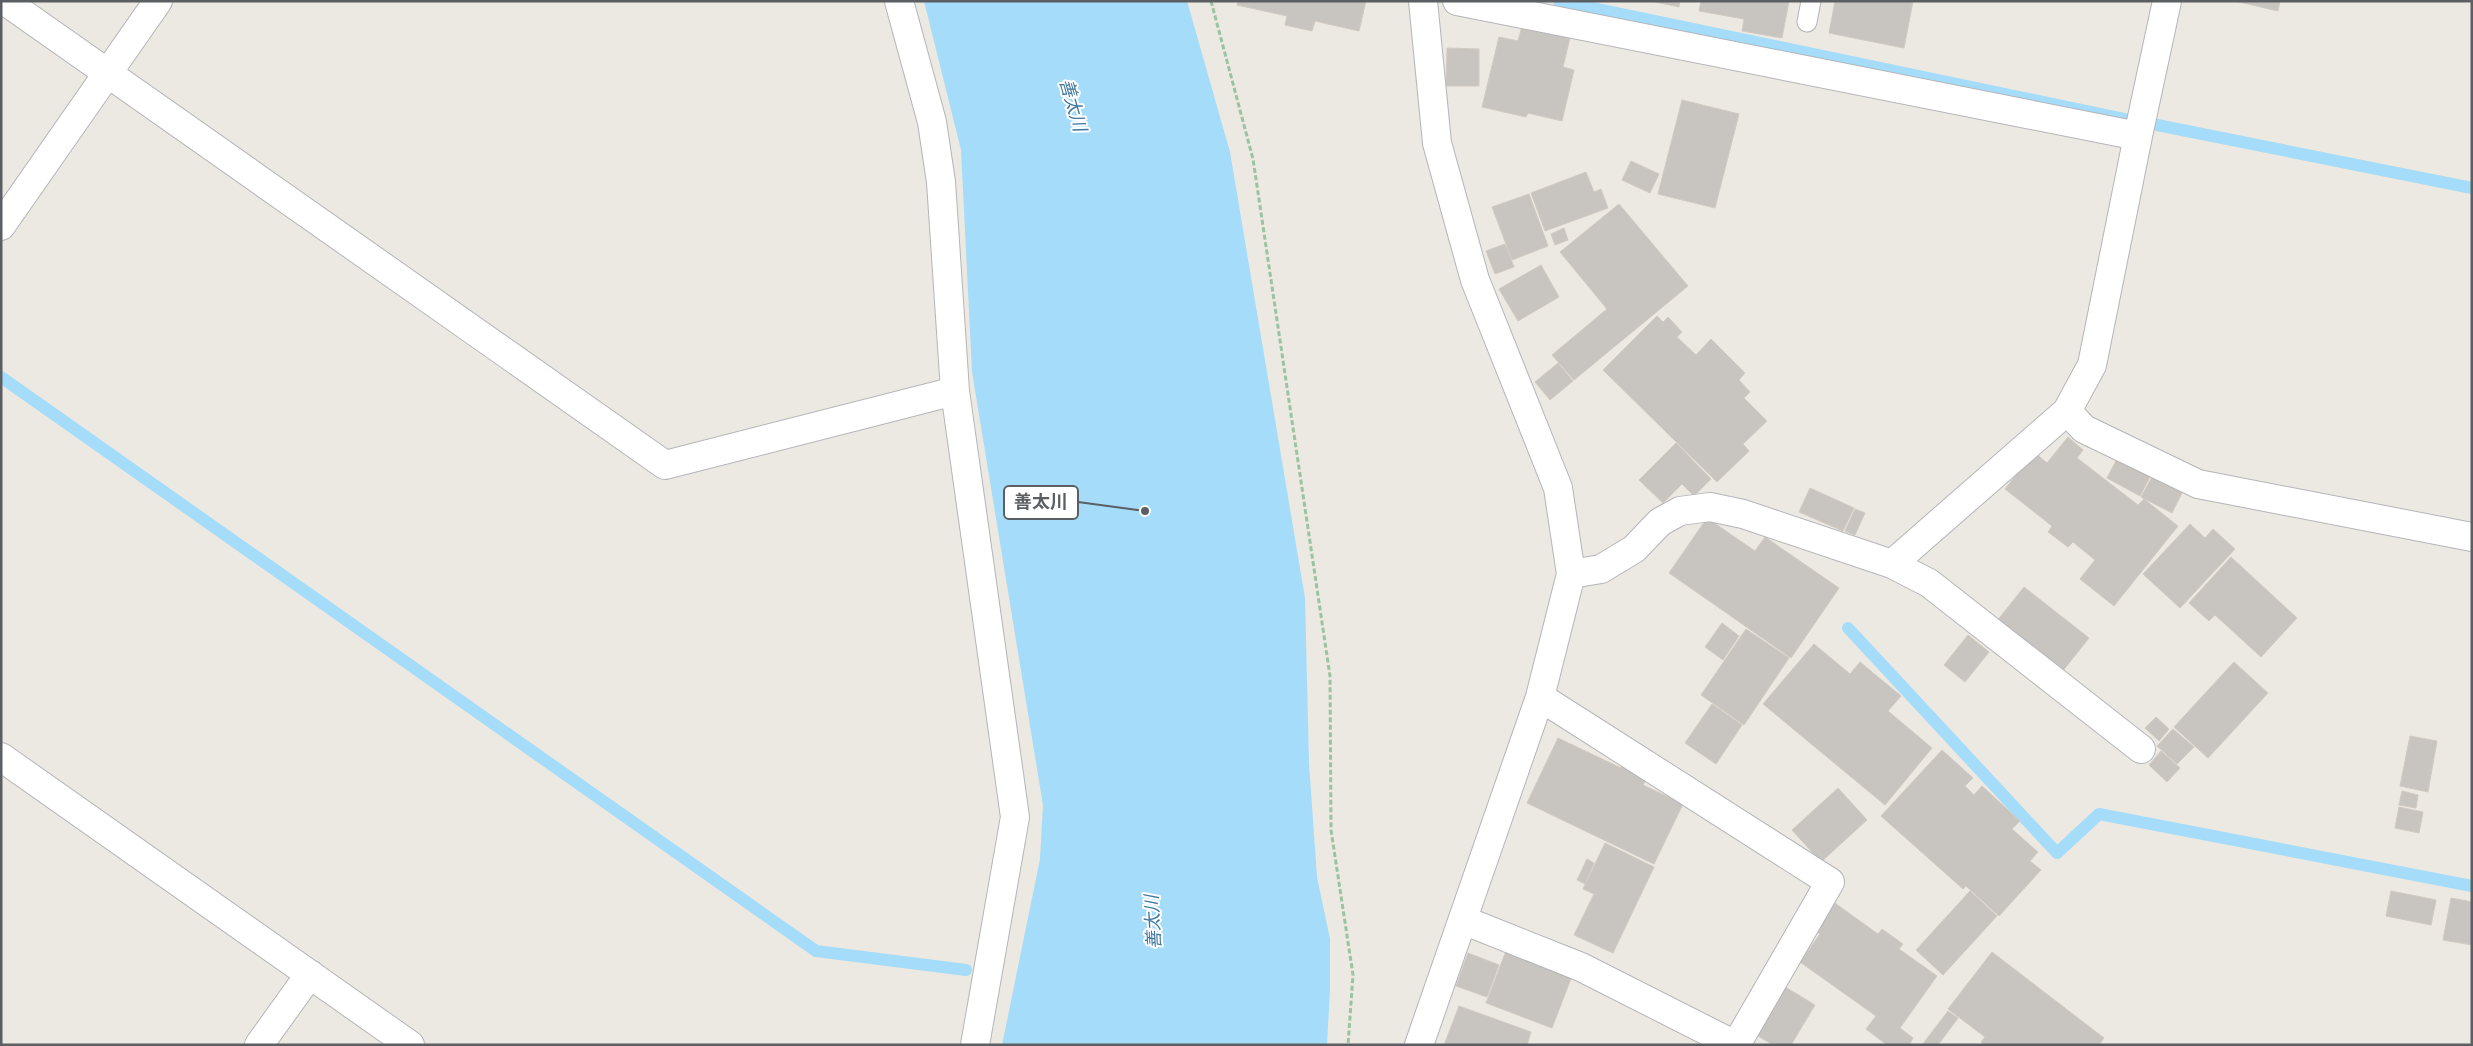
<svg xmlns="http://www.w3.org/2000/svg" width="2473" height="1046" font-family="Arial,'Noto Sans JP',sans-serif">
  <rect width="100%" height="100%" fill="#ece9e2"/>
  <path fill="#a5dcf9" d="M924 1H1187L1230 152 1305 598 1309 763 1317 877 1330 939V989L1327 1045H1002L1040 859 1043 805 972 372 961 150Z"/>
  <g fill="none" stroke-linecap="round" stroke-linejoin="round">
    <path stroke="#a5dcf9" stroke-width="12" d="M1559 1 2125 119
      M2157 125 2472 188
      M1 377 816 951 966 970
      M1848 628 2057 853 2099 814 2472 886"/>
  </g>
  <path fill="#c8c4c0" stroke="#d1cac1" d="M1238 1H1366L1359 31 1315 21 1312 31 1285 25 1287 16 1237 5Z
    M1651 1H1680L1679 7Z
    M1701 1H1789L1782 38 1742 31 1744 19 1699 11Z
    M1835 1H1913L1904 48 1829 33Z
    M2235 1H2280L2278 11Z
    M1522 26 1570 38 1563 67 1574 70 1562 121 1528 113 1526 117 1482 107 1499 37 1518 41Z
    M1447 48 1479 49V86H1446Z
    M1682 100 1739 114 1715 208 1658 194Z
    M1631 161 1659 174 1650 193 1622 180Z
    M1586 172 1594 192 1601 189 1608 208 1545 231 1531 193Z
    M1529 194 1548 246 1512 260 1492 207Z
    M1619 204 1688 286 1574 380 1552 355 1607 309 1560 252Z
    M1564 228 1568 240 1555 245 1551 234Z
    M1505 244 1514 267 1495 274 1486 251Z
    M1541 265 1559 297 1518 321 1499 289Z
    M1657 316 1663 322 1668 317 1682 332 1677 337 1696 355 1711 339 1745 373 1739 380 1750 392 1744 398 1767 421 1743 444 1749 451 1717 482 1603 370Z
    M1558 363 1573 381 1550 400 1535 382Z
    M2068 437 2083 450 2077 458 2138 505 2144 499 2178 526 2114 606 2080 579 2095 560 2073 542 2068 547 2048 532 2052 526 2005 489 2034 452 2047 463Z
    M1676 443 1711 479 1694 496 1682 484 1663 503 1639 480Z
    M2119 455 2152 473 2140 496 2107 478Z
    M2152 477 2182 493 2172 513 2141 497Z
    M1810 488 1854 508 1843 531 1799 512Z
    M1855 509 1865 513 1855 535 1845 531Z
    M1707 518 1755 551 1765 537 1839 588 1791 658 1669 573Z
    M2190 524 2205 538 2213 529 2235 549 2180 608 2143 574Z
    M2231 557 2297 618 2261 657 2215 615 2209 621 2189 603Z
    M2024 587 2089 638 2062 672 1997 621Z
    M1722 623 1739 636 1723 660 1705 647Z
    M1746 629 1789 658 1744 725 1701 695Z
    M1968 635 1989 652 1965 682 1944 665Z
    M1814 644 1850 674 1860 662 1901 696 1888 711 1932 748 1885 805 1763 704Z
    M2234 662 2268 693 2208 758 2174 727Z
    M1712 704 1742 725 1716 764 1685 743Z
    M2156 717 2169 729 2159 741 2145 728Z
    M2173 729 2194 747 2177 764 2157 746Z
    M2410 736 2437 741 2428 792 2400 786Z
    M1558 738 1621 768 1623 764 1648 776 1643 785 1683 804 1654 864 1527 803Z
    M1942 750 1973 778 1965 786 1974 795 1982 786 2020 821 2012 829 2038 852 2030 861 2041 870 1999 916 1966 886 1963 889 1881 816Z
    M2161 751 2180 768 2167 782 2149 765Z
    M1838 788 1867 820 1821 862 1792 830Z
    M2402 791 2418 795 2416 808 2399 805Z
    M2399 807 2423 812 2419 833 2395 828Z
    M1605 843 1654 867 1613 953 1574 935 1594 894 1583 889Z
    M1587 859 1594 863 1585 884 1577 880Z
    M1970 891 1997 916 1943 975 1916 950Z
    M2391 891 2436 900 2431 925 2386 916Z
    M2451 898 2472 902V945L2443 940Z
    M1832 901 1878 934 1882 929 1903 944 1899 949 1937 976 1900 1028 1913 1038 1909 1045H1887L1866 1029 1876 1016 1800 962 1820 934 1812 928Z
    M1506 951 1572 976 1552 1028 1486 1003Z
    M1992 952 2104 1038 2099 1045H1984L1981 1042 1985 1037 1948 1009Z
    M1468 953 1499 965 1487 997 1456 986Z
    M1777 982 1815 1005 1791 1045H1773L1748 1030Z
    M1459 1006 1531 1032 1527 1045H1444Z
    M1948 1011 1958 1018 1938 1045H1922Z"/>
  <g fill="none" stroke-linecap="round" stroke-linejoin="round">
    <defs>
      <path id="service" d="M1807 22 1811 1"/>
      <path id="minor" d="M5 1 665 465 955 391 941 182 932 122 899 1
        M1457 1 2138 136
        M2167 1 2138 136 2092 365 2067 411 2084 429 2198 484 2472 537
        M1 226 158 1
        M955 391 1015 817 975 1045
        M1892 564 1929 583 2141 749
        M1571 574 1601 569 1634 549 1660 522 1680 511 1710 507 1743 514 1892 564 2067 411
        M1540 697 1830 882 1736 1045
        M1 757 410 1045
        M1463 920 1581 967 1735 1045
        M259 1045 310 974
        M1419 1045 1540 697 1571 574 1558 488 1475 280 1437 143 1423 1"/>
    </defs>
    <use href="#service" stroke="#b3b5b9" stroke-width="21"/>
    <use href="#minor" stroke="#b3b5b9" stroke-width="30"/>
    <path stroke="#9ac3a2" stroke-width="3" stroke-dasharray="5 2.5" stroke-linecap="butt" d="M1211 1 1253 159 1330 676 1331 830 1353 975 1348 1045"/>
    <use href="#service" stroke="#fff" stroke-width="19"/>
    <use href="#minor" stroke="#fff" stroke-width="28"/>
  </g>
  <g text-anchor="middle" stroke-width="4" stroke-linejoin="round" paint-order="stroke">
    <g font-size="18" font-style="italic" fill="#4178a2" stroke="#fff">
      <text transform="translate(1073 105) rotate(74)" y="6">善太川</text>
      <text transform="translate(1153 922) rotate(-93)" y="6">善太川</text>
    </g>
  </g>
  <path fill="none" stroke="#5b5e62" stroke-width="2" d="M1145 511L1078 502"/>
  <circle fill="#5b5e62" stroke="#fff" stroke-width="2" cx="1145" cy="511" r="5"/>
  <rect fill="#fff" stroke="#5b5e62" stroke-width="2" x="1004" y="486" width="74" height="33" rx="5"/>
  <g font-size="18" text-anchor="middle" font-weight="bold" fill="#5b5e62">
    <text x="1041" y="508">善太川</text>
  </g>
  <rect width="2473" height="1046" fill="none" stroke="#5b5e62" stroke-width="5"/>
</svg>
